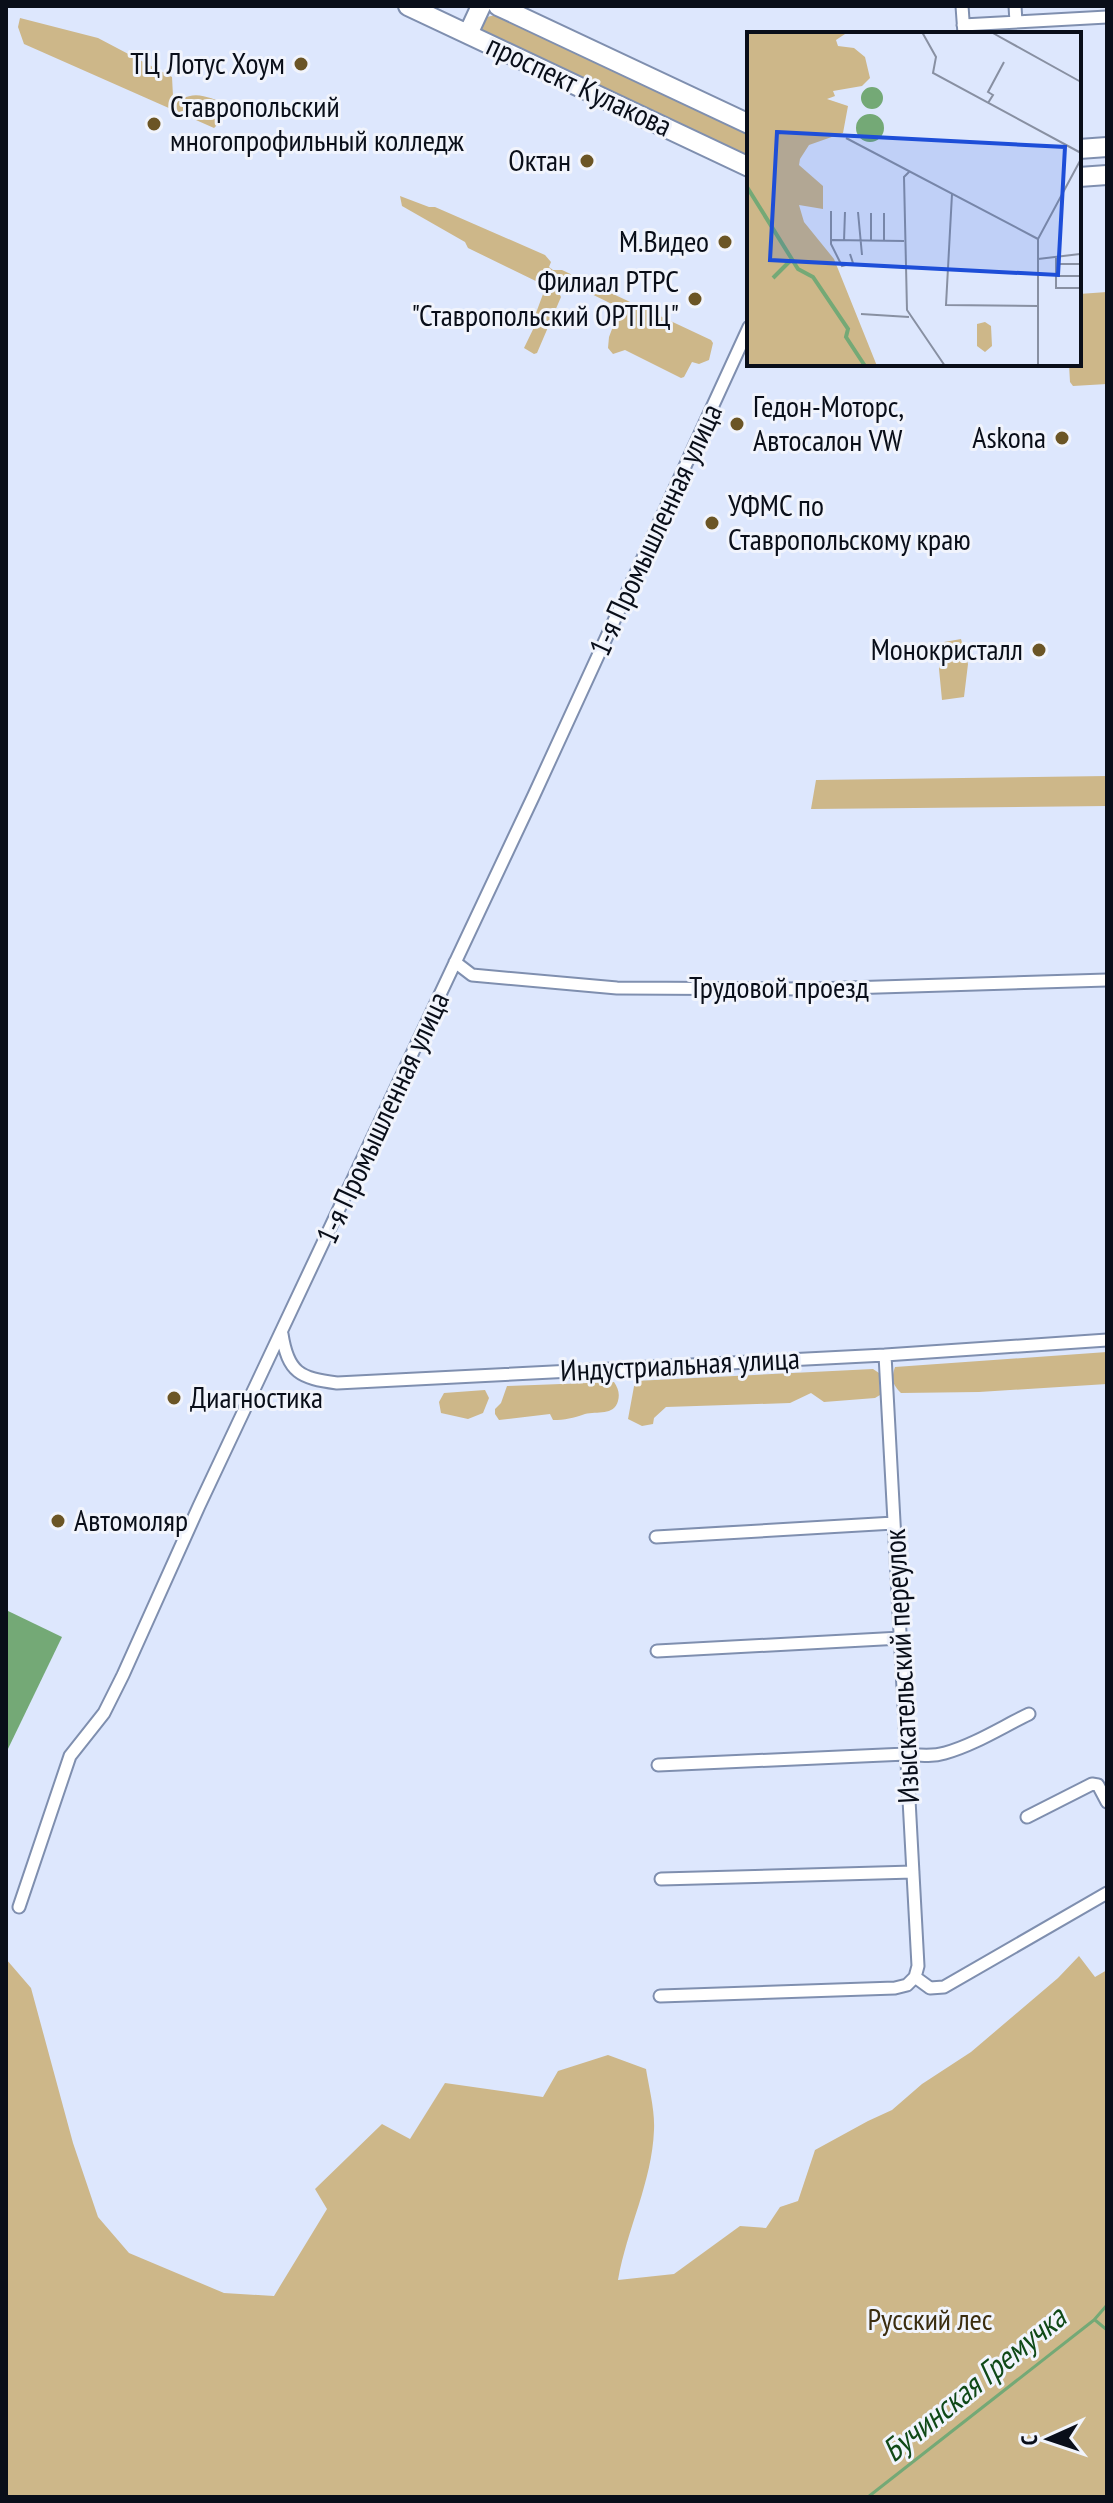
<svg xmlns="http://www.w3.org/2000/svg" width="1113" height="2503" font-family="'PT Sans Narrow',sans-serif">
  <rect width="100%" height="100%" fill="#dde7fd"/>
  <path fill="#cdb789" d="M495 15 749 133V159L482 32 480 27 483 18Z
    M20 18 98 38 172 77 173 96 182 99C197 90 212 99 227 104L219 123 214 128 24 44 18 27Z
    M400 196 429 207H435L545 255 551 262 549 267 553 270H562L711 340 713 343 709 360 699 364 692 362 684 377 681 378 625 350 613 354 608 348 609 337 620 308 571 284 562 287 558 291 561 297 537 353 534 354 524 348 539 317 536 313 546 286 468 248 465 242 402 206Z
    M1107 292V384L1073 386 1070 382 1069 364H1079V294Z
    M961 639 968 664 964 697 942 700 939 669 944 642Z
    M1107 776V806L811 809 816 780Z
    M1107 1352V1384L979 1392 901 1393C892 1384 891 1379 895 1367Z
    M873 1369 879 1373 880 1395 875 1398 824 1402 811 1393 790 1403 666 1407 654 1418 653 1424 642 1426 628 1419 635 1381Z
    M614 1382C618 1388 620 1393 618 1401 614 1416 597 1411 585 1414 573 1418 565 1420 553 1420L550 1414 499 1420 495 1414V1409L501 1403 507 1386Z
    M485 1390 489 1398 483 1413 468 1419 441 1413 439 1402 444 1393Z
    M1079 1956 1095 1977 1107 1970V2497H6V1959L31 1988 73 2143 98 2217 129 2253 224 2293 274 2296 327 2209 315 2189 382 2124 410 2139 445 2083 543 2097 558 2071 608 2055 646 2069C649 2088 655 2110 654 2130 652 2182 627 2229 618 2280L674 2274 740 2226 766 2228 780 2207 798 2201 815 2150 868 2121 892 2110 922 2084 971 2052 1058 1978Z"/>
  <path fill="#74a976" d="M6 1610 62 1637 6 1753Z"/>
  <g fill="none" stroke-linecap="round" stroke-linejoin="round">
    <path stroke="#74a976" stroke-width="3" d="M1095 2320 1107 2330
      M868 2497 1094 2320 1107 2305"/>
    <defs>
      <path id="street" d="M962 6 964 34
        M1015 6 1016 22
        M963 25 1107 17
        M455 962 472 975 617 988 814 989 1107 980
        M282 1334C288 1373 300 1378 337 1383L885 1355 1107 1340
        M885 1355 918 1966 915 1977
        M656 1537 894 1523
        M657 1651 901 1638
        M658 1765 906 1754C919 1755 932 1757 945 1753 974 1745 1002 1727 1029 1714
        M1027 1817 1092 1784 1098 1785 1107 1802
        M661 1879 913 1872
        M19 1907 70 1756 104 1713 123 1675 199 1506 534 795 749 327
        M915 1977 930 1988 944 1987 1107 1893
        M660 1996 895 1988 907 1985 915 1977"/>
      <path id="primary" d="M408 6 749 167
        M498 6 749 124
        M468 34 481 6
        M1079 149 1107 147
        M1079 177 1107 175"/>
    </defs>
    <use href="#street" stroke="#7f8faf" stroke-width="15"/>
    <use href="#primary" stroke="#7f8faf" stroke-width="22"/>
    <use href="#street" stroke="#fff" stroke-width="11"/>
    <use href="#primary" stroke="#fff" stroke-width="18"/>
  </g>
  <g fill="#6b5525" stroke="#f1f4fc" stroke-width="3">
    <circle cx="301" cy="64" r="8"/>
    <circle cx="154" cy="124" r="8"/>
    <circle cx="587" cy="161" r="8"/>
    <circle cx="725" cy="242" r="8"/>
    <circle cx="695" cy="299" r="8"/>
    <circle cx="737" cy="424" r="8"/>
    <circle cx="1062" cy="438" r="8"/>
    <circle cx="712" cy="523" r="8"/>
    <circle cx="1039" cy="650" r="8"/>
    <circle cx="174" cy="1398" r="8"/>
    <circle cx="58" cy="1521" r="8"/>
  </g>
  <g text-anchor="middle" stroke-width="6" stroke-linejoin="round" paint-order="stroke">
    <g font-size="30" fill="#090e19" stroke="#f1f4fc" text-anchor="end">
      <text x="285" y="74">ТЦ Лотус Хоум</text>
      <text x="170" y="117" text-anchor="start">Ставропольский<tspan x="170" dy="34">многопрофильный колледж</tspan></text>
      <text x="571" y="171">Октан</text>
      <text x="709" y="252">М.Видео</text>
      <text x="679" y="292">Филиал РТРС<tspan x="679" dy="34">"Ставропольский ОРТПЦ"</tspan></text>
      <text x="753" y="417" text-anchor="start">Гедон-Моторс,<tspan x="753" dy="34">Автосалон VW</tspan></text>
      <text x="1046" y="448">Askona</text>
      <text x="728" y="516" text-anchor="start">УФМС по<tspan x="728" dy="34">Ставропольскому краю</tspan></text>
      <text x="1023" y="660">Монокристалл</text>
      <text x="190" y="1408" text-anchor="start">Диагностика</text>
      <text x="74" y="1531" text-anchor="start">Автомоляр</text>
    </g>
    <g font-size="30" fill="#090e19" stroke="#f1f4fc">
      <text transform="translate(579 86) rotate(25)" y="10">проспект Кулакова</text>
      <text transform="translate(656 530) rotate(-65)" y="10">1-я Промышленная улица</text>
      <text x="779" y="998">Трудовой проезд</text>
      <text transform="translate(383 1118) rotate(-65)" y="10">1-я Промышленная улица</text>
      <text transform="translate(680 1365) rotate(-3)" y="10">Индустриальная улица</text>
      <text transform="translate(902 1666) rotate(-93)" y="10">Изыскательский переулок</text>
    </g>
    <g font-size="30" fill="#3b2d0f" stroke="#f1f4fc">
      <text x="930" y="2330">Русский лес</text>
    </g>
    <g font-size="32" font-style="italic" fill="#0f4917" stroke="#f1f4fc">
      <text transform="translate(974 2384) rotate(-39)" y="11">Бучинская Гремучка</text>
    </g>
  </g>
  <g transform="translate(747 32)">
    <rect width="334" height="334" fill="#dde7fd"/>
    <path d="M0 0H101L89 8 91 14 107 16 118 25 123 46 115 54 86 59 88 64 80 67 101 74 96 101 62 113 53 127 52 133 76 154V177L52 173 57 190 87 227 130 334H0ZM238 290 244 294 245 314 238 320 230 314V292Z" fill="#cdb789"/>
    <path d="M114 66a11 11 0 1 1 22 0a11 11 0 1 1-22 0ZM109 96a14 14 0 1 1 28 0a14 14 0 1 1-28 0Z" fill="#74a976"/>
    <path fill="none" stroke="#74a976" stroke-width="4" d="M0 155 51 237 66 245 101 297 99 305 118 334M26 246 44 228"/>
    <path fill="none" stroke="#8890a2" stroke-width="2" d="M175 0 189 25 186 41 334 121M244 0 334 50M241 71 246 63 241 60 257 30M99 106 291 207M163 139 157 145 160 278 198 334M205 162 199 273 291 274M84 179V212L95 234 106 231 103 222M111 180 115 223M137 181V209M85 208 157 209M97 209 98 180M124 209V181M309 226V256H334M291 227 333 222M309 232H334M309 244H334M114 282 162 285M291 334V207L334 127"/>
    <path fill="#1d4ed8" fill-opacity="0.15" stroke="#1d4ed8" stroke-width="4" d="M30 100 318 115 311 243 23 228Z"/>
    <rect width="334" height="334" fill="none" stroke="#090e19" stroke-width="4"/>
  </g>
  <rect width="1113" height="2503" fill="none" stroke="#090e19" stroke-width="16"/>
  <g transform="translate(1049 2439) rotate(267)" stroke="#f1f4fc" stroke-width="6" paint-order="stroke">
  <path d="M0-6L14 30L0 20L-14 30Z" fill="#090e19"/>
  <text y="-12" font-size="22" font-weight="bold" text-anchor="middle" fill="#090e19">С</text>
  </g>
</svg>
